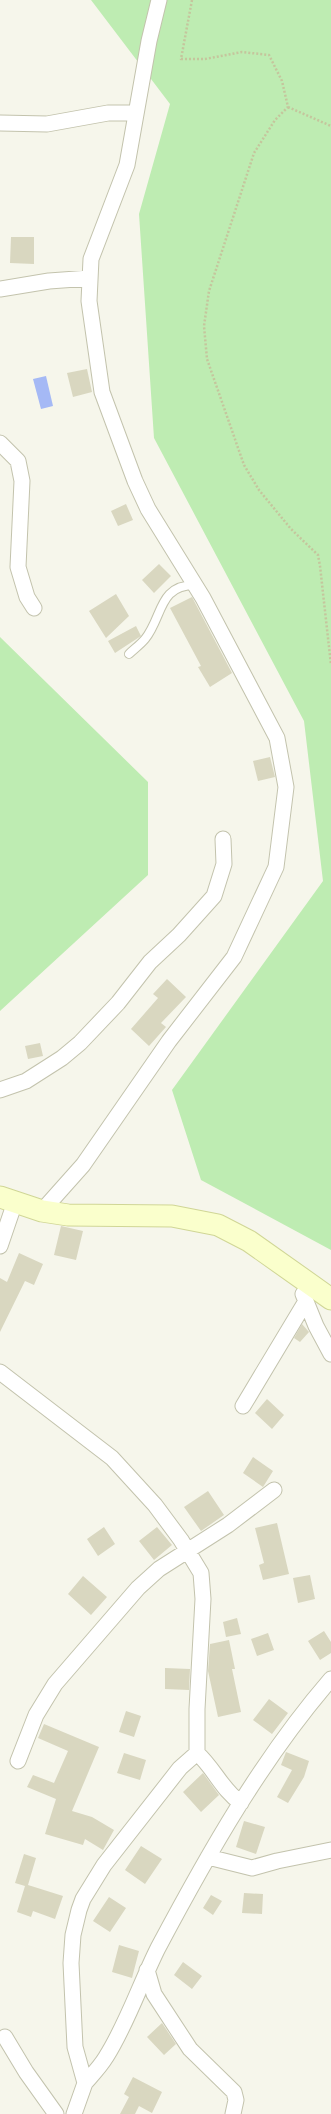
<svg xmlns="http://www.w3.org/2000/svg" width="331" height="2114" font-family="Inter,sans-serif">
  <rect width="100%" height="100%" fill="#f6f6eb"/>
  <path fill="#beecb2" d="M91 0H331V1250L201 1180 172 1090 323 881 304 721 154 438 139 214 170 104Z
    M0 637 148 782V875L0 1011Z"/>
  <path fill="#a5b9f5" d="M46 376 53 406 41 409 33 379Z"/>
  <path fill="#d9d7c0" d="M11 237H34V264L10 263Z
    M87 369 92 392 73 397 67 373Z
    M126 504 133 520 118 526 111 511Z
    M159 564 171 576 154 593 142 580Z
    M116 594 129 616 106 638 89 611Z
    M192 597 232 673 210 687 198 667 201 666 170 608Z
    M136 626 141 636 115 653 108 641Z
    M270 757 275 777 258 781 253 761Z
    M167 979 186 997 161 1023 166 1027 149 1046 131 1029 158 998 153 994Z
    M40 1043 43 1056 28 1059 25 1046Z
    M61 1226 83 1231 76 1260 54 1255Z
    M19 1253 43 1264 34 1285 25 1281 0 1332V1278L7 1282Z
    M302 1324 309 1332 300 1342 294 1338Z
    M267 1399 284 1415 272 1429 255 1413Z
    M253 1457 273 1471 263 1487 243 1473Z
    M208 1491 224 1515 201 1531 184 1507Z
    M277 1523 289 1574 263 1580 259 1565 264 1563 255 1528Z
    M104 1527 115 1544 98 1556 87 1539Z
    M157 1527 172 1545 154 1560 139 1541Z
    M310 1575 315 1599 298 1603 293 1578Z
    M83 1576 107 1597 91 1615 68 1594Z
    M237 1618 241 1634 226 1637 223 1622Z
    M324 1631 331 1642V1653L320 1660 308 1641Z
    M268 1633 274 1650 257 1656 251 1639Z
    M229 1640 235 1669H232L241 1712 218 1717 208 1671 210 1644Z
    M165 1668 190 1669 189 1690 165 1689Z
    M269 1699 288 1713 272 1734 253 1720Z
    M126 1711 141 1716 134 1737 119 1732Z
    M44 1724 99 1747 72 1811 92 1817 114 1830 103 1850 85 1839 83 1845 45 1834 56 1799 27 1787 33 1775 54 1783 68 1751 38 1738Z
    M286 1752 309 1761 304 1777 288 1803 277 1797 292 1770 281 1765Z
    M124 1753 146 1760 140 1780 117 1773Z
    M203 1773 219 1795 201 1812 183 1792Z
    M244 1821 265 1827 256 1854 236 1847Z
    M141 1846 162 1859 145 1884 125 1870Z
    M24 1854 36 1858 28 1885 63 1896 55 1919 33 1911 31 1917 17 1912 25 1886 15 1883Z
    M244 1893 263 1894 262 1914 242 1913Z
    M211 1895 222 1901 213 1915 203 1908Z
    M109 1897 126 1908 110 1932 93 1921Z
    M119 1945 139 1951 132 1978 112 1972Z
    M183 1962 202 1976 192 1989 174 1975Z
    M162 2023 176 2044 164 2055 147 2037Z
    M133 2077 162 2092 152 2113 139 2106 135 2114H120L129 2097 124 2094Z"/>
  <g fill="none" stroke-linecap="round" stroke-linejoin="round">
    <defs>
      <path id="lane" d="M129 654C134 649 140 645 145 639 163 617 158 585 195 585"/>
      <path id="street" d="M0 123 47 124 108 113H135
        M0 289 49 281 90 278
        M0 443 18 461 22 481 18 567 27 597 34 608
        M0 1090 26 1081 62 1058 80 1043 118 1003 150 962 179 935 214 896 224 864 223 839
        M42 1211 83 1165 169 1041 234 957 276 867 286 787 277 738 203 598 148 509 135 481 102 392 89 301 91 259 127 165 149 41 159 0
        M0 1246 15 1202
        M303 1294 316 1326 331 1354
        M0 1372 112 1458 155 1505 181 1540 201 1573 203 1599 197 1709V1753L180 1768 104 1865 83 1899 79 1910 73 1935 71 1963 75 2047 85 2083 74 2114
        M243 1406 306 1301
        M197 1753C214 1768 222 1790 241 1803
        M18 1761 36 1715 55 1684 138 1588 159 1569 228 1525 274 1490
        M208 1857 252 1868 277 1861 331 1850
        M147 1970 154 1994 190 2049 234 2092 236 2100 233 2114
        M5 2037 26 2072 56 2114
        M85 2083C92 2075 100 2067 106 2057 127 2024 140 1984 158 1948 208 1854 261 1760 331 1679"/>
      <path id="secondary" d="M0 1197 42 1211 68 1215 172 1216 218 1225 249 1241 331 1299"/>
    </defs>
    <use href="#lane" stroke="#c3c3ad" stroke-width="10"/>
    <use href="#street" stroke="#c3c3ad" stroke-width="17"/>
    <use href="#secondary" stroke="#d0d696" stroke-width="23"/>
    <path stroke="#c5c59d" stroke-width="2.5" stroke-dasharray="2 2" stroke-linecap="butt" d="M192 0 181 59H205L242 52 269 55 282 81 288 107 275 120 254 153 209 291 204 326 207 359 244 465 259 490 291 529 318 555 320 566 331 665
      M288 107 331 126"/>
    <use href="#lane" stroke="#fff" stroke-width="8"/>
    <use href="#street" stroke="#fff" stroke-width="15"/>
    <use href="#secondary" stroke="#faffcc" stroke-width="21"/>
  </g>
</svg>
